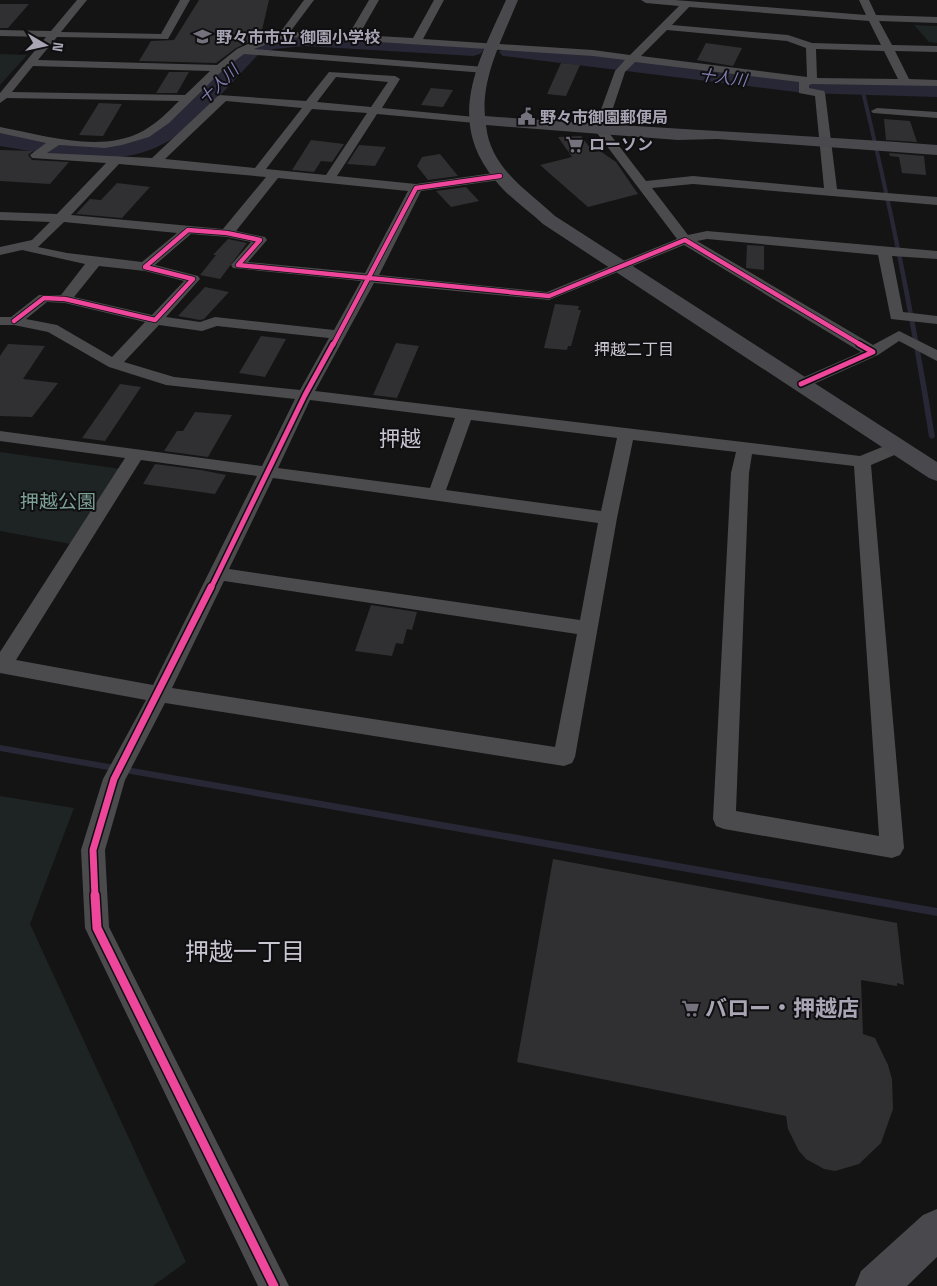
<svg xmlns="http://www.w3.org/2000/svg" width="937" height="1286" font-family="'Space Grotesk','Noto Sans JP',sans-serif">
  <rect width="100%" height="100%" fill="#141414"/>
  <path fill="#1e2423" d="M914 25 937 26V43L929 42Z
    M0 54 27 55 0 85Z
    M0 452 128 470 76 545 0 531Z
    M0 796 74 808 30 924 186 1262 153 1286H0Z"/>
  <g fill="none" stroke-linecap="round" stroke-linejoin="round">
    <path fill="#282735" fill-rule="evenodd" d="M862 87 864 88C892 203 916 320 935 437L932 439 929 437C911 320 888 203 860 88Z
      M0 745 937 908V916L0 751Z"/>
    <path fill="#282735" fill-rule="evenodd" d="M305 34 473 44 480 46 484 50 480 54 473 56 305 46 274 49 258 55C233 80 208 112 180 133 128 174 59 155 0 146V132L89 145H108L142 137 164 123 244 47 270 37Z
      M510 46 589 53 804 79 937 83V97L804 93 503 56 499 52 503 48Z"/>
  </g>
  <path fill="#303032" d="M199 0H269L262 30H258L253 40 236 48 216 63 139 61 151 41 174 40Z
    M0 4H29L8 28H0Z
    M706 43 742 48 733 66 697 60Z
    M561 63 580 65 566 96 547 94Z
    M169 72H189L177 93H156Z
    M431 88 453 90 443 107 421 105Z
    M99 103 122 104 103 136 79 135Z
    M884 119 910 121 917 142 886 140Z
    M581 136 593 152 600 151 616 162 638 194 588 207 540 165 572 157 558 137Z
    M311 140 344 144 332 162 321 161 314 172 292 170Z
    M359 145 386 147 375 166 347 164Z
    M0 150 33 151 28 155 32 160 69 162 50 184 0 181Z
    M889 153 924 156 926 175 902 173 899 157 890 156Z
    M440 154 458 176 428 180 417 166 422 157Z
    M117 183 150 187 122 218 76 214 90 199 101 200Z
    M466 187 479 201 451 207 436 191Z
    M228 239 247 243 220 279 200 275 216 255H213Z
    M747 245 764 246V270L746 268Z
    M205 287 229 292 204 319 200 320 178 316Z
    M555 304 579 306 578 310H581L571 346H568L567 350 544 348Z
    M261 336 286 339 265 377 239 373Z
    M396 343 419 346 397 398 373 395Z
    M8 344 45 346 23 379 58 383 32 417 0 416V356Z
    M120 384 141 387 105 441 82 438Z
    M195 412 232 415 208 457 164 451 177 431H183Z
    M155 464 201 470 226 475 215 494 143 484Z
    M371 605 417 612 412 630 407 629 403 644 396 643 392 656 355 651Z
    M553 859 897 923 904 985 897 983V986L861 980 863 1034 875 1038 888 1065 892 1079 893 1109 881 1143 859 1164 835 1171 824 1169 806 1159 799 1151 788 1129 786 1116 517 1062Z"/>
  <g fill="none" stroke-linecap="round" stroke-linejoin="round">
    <path fill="#4b4a4d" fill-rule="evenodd" d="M77 0H87L61 32 161 34 180 0H190L168 39 57 37 38 60 217 65 237 49 259 39 279 34 304 0H314L290 32 349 34 369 0H379L359 35 413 38 434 0H444L423 39 593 50 630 55 679 6 646 3 641 0H675L866 15 859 0H869L876 15 937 17V23L879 21 892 45 937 46V52L895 51 909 79 937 80V86L812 84 809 85V88L824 91 825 93 837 189 937 197V205L693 184 652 188 688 235 707 231 937 251V259L892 256 903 312 937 316V324L891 319 878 255 707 239 697 241 873 345 899 331 937 350V361L899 341 878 355 807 387H795L793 384 795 381 861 352 684 245 549 300 374 283 315 391 860 456 892 443H904L906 447 904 451 871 465 904 848 900 855 892 858 724 829 716 826 713 819 731 473 736 452 633 440 617 518 575 757 572 763 564 766 165 703 125 780 105 850 109 927 289 1286H258L85 928 81 850 103 779 146 700 0 673V652L125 458 0 441V431L262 466 295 399 166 385 109 367 48 332 14 325H0V317H11L39 295H61L85 264 22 250 0 255V247L32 240 50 222 0 220V212L57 214 106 163 32 158 30 155 46 143 0 133V127C44 135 100 154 143 131 157 123 168 112 179 101L7 98 0 103V93L46 37 0 36V30L51 31ZM689 7 869 21 881 45 812 43 788 35 672 25ZM667 30 787 41 806 48 807 77 641 56ZM301 37 593 56 625 60 615 71 594 129 677 239 547 292 379 275 421 191 500 180 506 176 500 172 416 184 337 176 377 114 475 123 481 120 475 117 382 108 400 79 395 76 329 72 306 101 219 95 152 158 47 153 59 145 105 148 122 145 149 137 169 123 223 70 244 54 485 73 490 70 485 67 254 49 281 39ZM816 49 884 51 898 79 817 78ZM635 62 799 82V93L815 96 824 188 693 176 646 181 606 129 625 72ZM33 66 210 71 185 95 12 92ZM336 77 388 82 371 107 317 102ZM226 101 302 108 255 168 165 159ZM312 109 367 113 326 175 266 169ZM119 164 266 177 223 229 71 215ZM278 178 408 191 365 273 248 262 267 240 265 237 236 231ZM64 222 177 233 142 262 67 253 38 247ZM191 234 227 237 251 242 231 265 233 268 361 281 334 330 215 317 200 322 166 317 200 279 198 276 155 265ZM99 266 145 271 184 281 152 315 74 297ZM47 302 65 303 145 322 112 357 57 325 26 319ZM159 325 202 331 217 326 329 338 300 390 174 377 124 362ZM310 400 455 418 430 488 278 468ZM471 420 617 438 601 511 446 490ZM752 454 854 466 879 836 736 811 749 473ZM141 460 257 476 153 685 16 660ZM273 478 598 523 580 620 229 569ZM224 581 577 634 555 747 172 688Z
      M877 108 937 112V118L873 113 871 111Z"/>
    <path fill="#49484c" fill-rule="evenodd" d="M506 0H518C504 35 481 77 485 116 635 127 786 134 937 145V155L717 139 678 140 486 125C490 168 527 190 555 216L937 462V481L929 478 543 224C527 209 508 197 495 180 445 120 478 62 506 0Z
      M937 1209V1257L907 1286H855L861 1271 923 1215Z"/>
    <defs>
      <path id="cycleway-far3" d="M14 321 44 298 65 299 155 320 193 279 145 267 188 230 227 233 260 240 238 265 549 296 685 240 861 345
        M333 345 416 188 500 176"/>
      <path id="cycleway-far2" d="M801 384 873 352 859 344
        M211 588 305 395 333 344"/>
      <path id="cycleway-far1" d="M95 897 93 850 114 779 211 587"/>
      <path id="cycleway" d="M95 895 97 928 274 1286"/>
    </defs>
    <use href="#cycleway-far3" stroke="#0f0e10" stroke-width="6"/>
    <use href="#cycleway-far2" stroke="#0f0e10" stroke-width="8"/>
    <use href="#cycleway-far1" stroke="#0f0e10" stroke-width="10"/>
    <use href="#cycleway" stroke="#0f0e10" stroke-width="12"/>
    <use href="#cycleway-far3" stroke="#ed469a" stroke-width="4.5"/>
    <use href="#cycleway-far2" stroke="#ed469a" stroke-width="5"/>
    <use href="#cycleway-far1" stroke="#ed469a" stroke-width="7"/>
    <use href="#cycleway" stroke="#ed469a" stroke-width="9"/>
  </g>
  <defs>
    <symbol id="school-bare" viewBox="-9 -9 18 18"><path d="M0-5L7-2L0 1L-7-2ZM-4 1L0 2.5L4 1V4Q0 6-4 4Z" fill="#75727d" stroke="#0f0e10" stroke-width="2.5" paint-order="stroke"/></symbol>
    <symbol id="civic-bare" viewBox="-9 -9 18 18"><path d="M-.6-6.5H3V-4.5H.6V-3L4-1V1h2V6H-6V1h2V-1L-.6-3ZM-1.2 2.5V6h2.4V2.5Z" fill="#75727d" stroke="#0f0e10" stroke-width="2.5" paint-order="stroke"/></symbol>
    <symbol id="supermarket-bare" viewBox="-9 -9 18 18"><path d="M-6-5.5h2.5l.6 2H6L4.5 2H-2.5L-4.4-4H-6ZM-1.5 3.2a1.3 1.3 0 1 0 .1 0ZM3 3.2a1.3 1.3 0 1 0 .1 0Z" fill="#75727d" stroke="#0f0e10" stroke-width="2.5" paint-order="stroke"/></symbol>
  </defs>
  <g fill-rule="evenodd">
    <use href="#school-bare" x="190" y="24" width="25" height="25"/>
    <use href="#civic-bare" x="514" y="104" width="25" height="25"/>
    <use href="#supermarket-bare" x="562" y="132" width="25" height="25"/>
    <use href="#supermarket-bare" x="678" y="996" width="25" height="25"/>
  </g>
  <g text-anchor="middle" stroke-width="4" stroke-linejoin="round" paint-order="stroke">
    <g font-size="16" font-weight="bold" fill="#a9a5b5" stroke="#0f0e10" text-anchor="start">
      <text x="216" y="43">野々市市立 御園小学校</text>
      <text x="540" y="123">野々市御園郵便局</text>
      <text x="589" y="150">ローソン</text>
    </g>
    <g font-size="16" font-style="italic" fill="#7e7cb0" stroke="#0f0e10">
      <text transform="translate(723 77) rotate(7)" y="6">十人川</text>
      <text transform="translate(218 84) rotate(-44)" y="6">十人川</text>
    </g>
    <g font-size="16" fill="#c9c6d1" stroke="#0f0e10">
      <text x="634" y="355">押越二丁目</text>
    </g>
    <g font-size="19" fill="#7ca093" stroke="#0f0e10">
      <text x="58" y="508">押越公園</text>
    </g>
    <g font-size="21" fill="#c9c6d1" stroke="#0f0e10">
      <text x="400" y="446">押越</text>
    </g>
    <g font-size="22" font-weight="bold" fill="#a9a5b5" stroke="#0f0e10" text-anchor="start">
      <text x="705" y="1016">バロー・押越店</text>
    </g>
    <g font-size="24" fill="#c9c6d1" stroke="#0f0e10">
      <text x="245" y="960">押越一丁目</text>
    </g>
  </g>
  <g transform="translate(45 45) rotate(99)" stroke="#0f0e10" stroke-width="4" paint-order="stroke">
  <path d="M0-4L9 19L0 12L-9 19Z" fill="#a9a5b5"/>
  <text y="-8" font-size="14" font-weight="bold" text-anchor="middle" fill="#a9a5b5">N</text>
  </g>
</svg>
